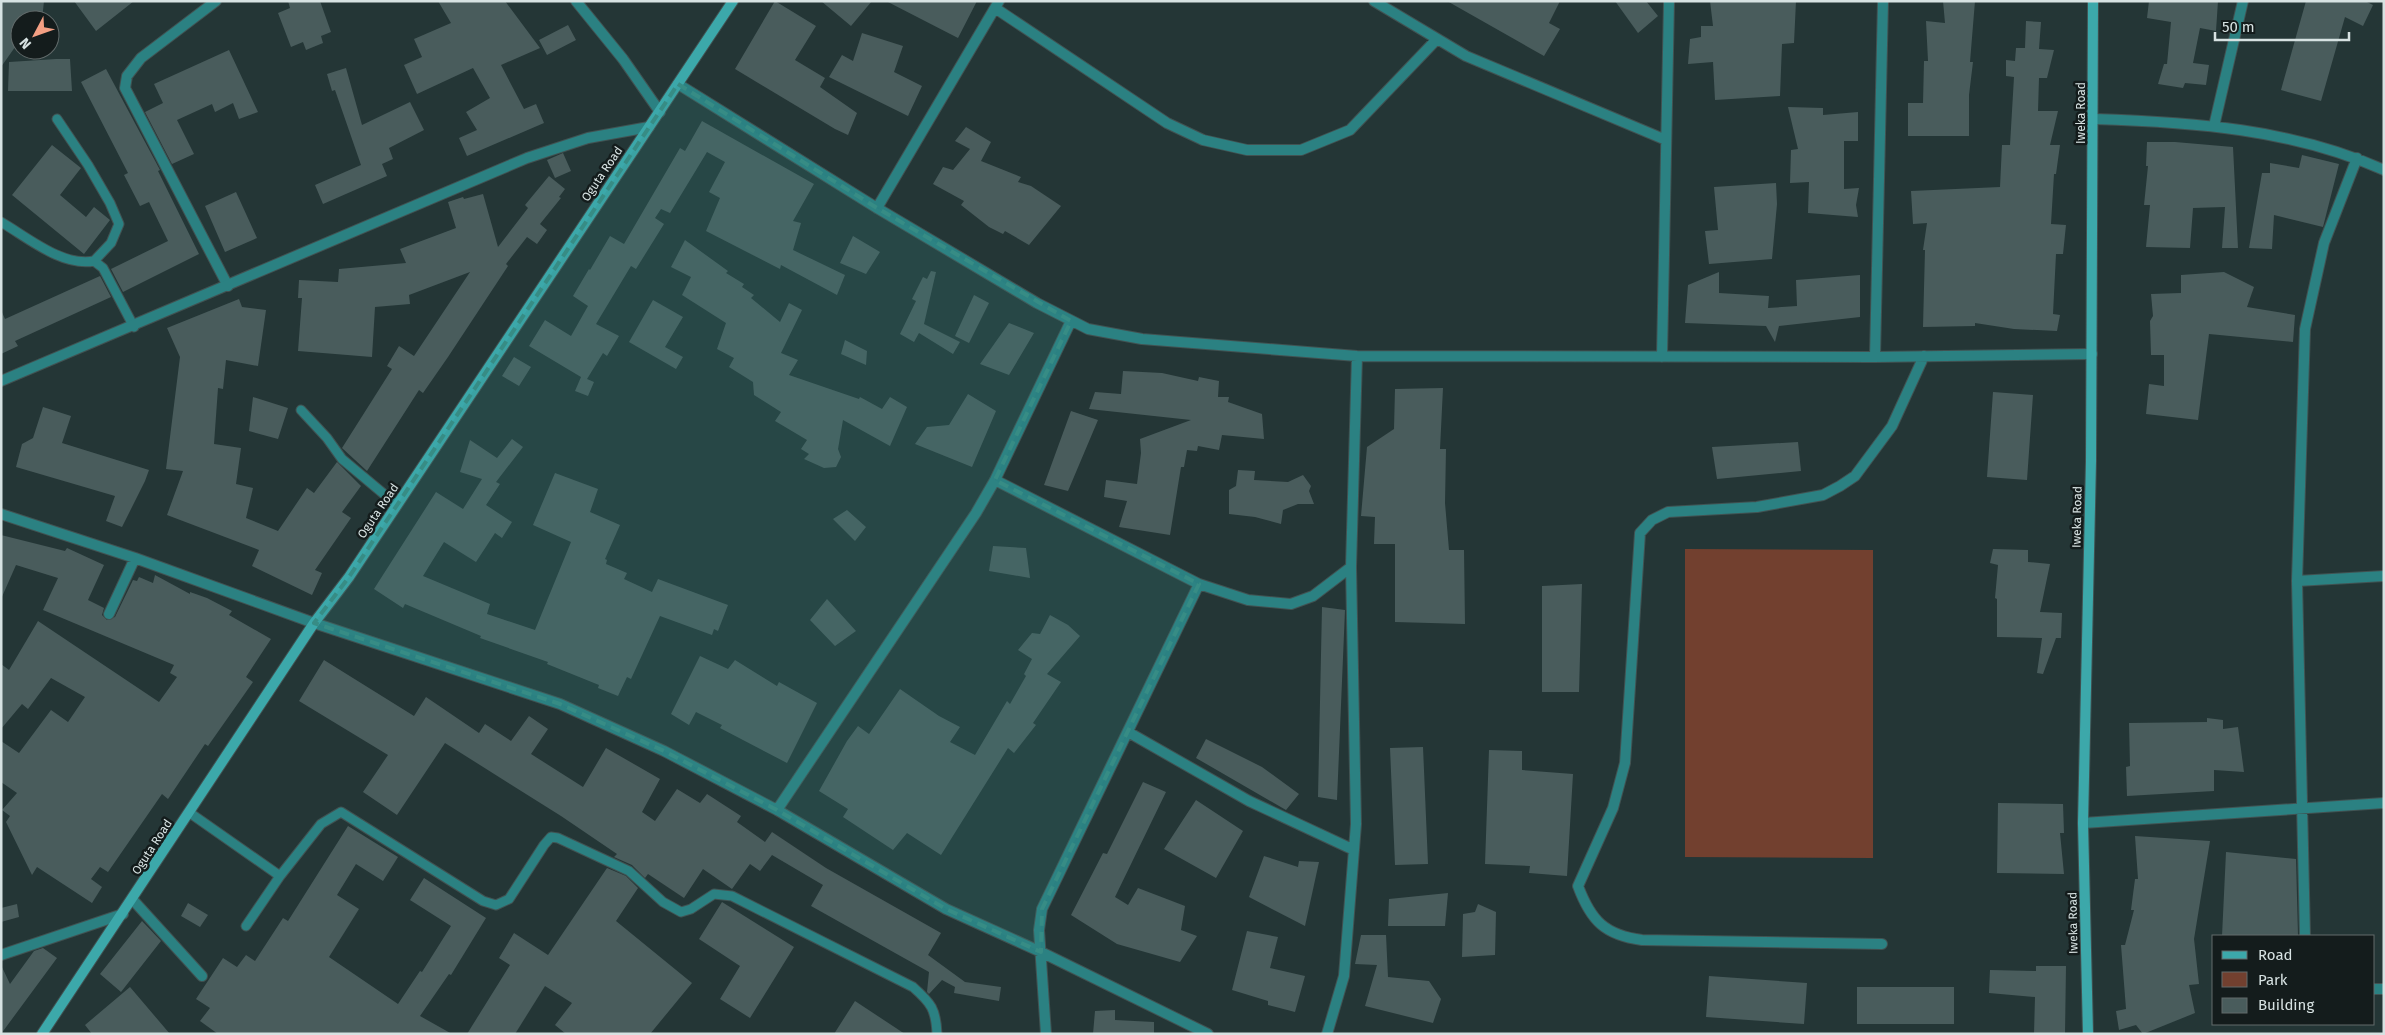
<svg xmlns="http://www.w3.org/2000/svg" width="2385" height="1035" font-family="'Fira Sans',sans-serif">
  <rect width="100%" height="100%" fill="#243636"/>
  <path fill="#72402f" d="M1685 549 1873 550V858L1685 857Z"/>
  <path fill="#495c5c" d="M1 1H44L42 20H20V40L1 67Z
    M74 1H134L96 31Z
    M288 1H320L331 32 321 36 323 43 306 50 303 42 291 47 278 13 290 8Z
    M438 1H505L540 48 501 65 524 109 536 104 544 123 467 156 459 138 477 130 466 112 490 98 473 68 417 94 404 65 422 57 414 39 451 23Z
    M775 1 816 26 795 60 825 78 820 87 857 113 848 135 835 129 735 69Z
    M821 1H872L851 26Z
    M886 1H977L958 38Z
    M1447 1H1560L1549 23 1560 29 1544 56Z
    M1615 1H1646L1658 16 1638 33Z
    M1710 1H1796L1794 43 1782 44 1780 96 1715 100 1713 62 1688 64 1690 39 1701 37V26H1713Z
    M1943 1H1975L1970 62H1973L1969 95V136H1908V103H1923L1924 61H1928L1926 21 1945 23Z
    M2149 1H2218L2216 31 2200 28 2193 63 2209 65 2206 85 2185 83 2183 88 2158 84 2164 64H2167L2171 22 2147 18Z
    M2306 1H2365L2373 5 2363 26 2345 17 2321 101 2281 90Z
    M2026 21 2041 22 2039 49 2054 50 2047 78H2039L2038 111H2058L2050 145H2060L2056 174H2054L2051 224 2066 225 2063 254H2056L2053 314 2060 315 2057 331 2014 329 1975 323V326L1923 327 1925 250H1923L1927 223 1913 224 1911 191 2000 187 2002 145H2010L2014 77 2006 76V60L2015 61 2016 48H2025Z
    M568 25 576 40 547 55 539 40Z
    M862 33 903 46 894 72 922 86 908 116 829 77 842 55 853 61Z
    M229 50 258 112 239 119 233 103 215 112 212 104 177 120 194 154 172 164 145 112 163 103 154 84Z
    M56 59H70L72 91H8L9 62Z
    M346 68 362 125 410 102 424 130 389 148 393 159 382 164 387 176 323 204 315 185 361 165 335 90 332 91 327 74Z
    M106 69 160 170 158 171 199 254 123 292 111 269 168 241 149 202 140 206 124 175 128 173 81 82Z
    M1788 107 1823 108V115L1858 112V141H1844V189L1859 188 1856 205 1858 217 1808 213 1809 182 1790 183 1791 150 1798 149Z
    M702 121 814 184 793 221 801 223 793 250 845 275 837 295 781 265 780 269 706 231 720 198 709 192 725 162 707 152 670 213 661 209 655 218 664 224 636 269 631 266 596 324 619 336 607 356 603 353 587 379 594 382 588 396 575 391 581 377 529 346 545 320 571 336 588 306 573 296 589 269 590 270 610 236 624 244 680 148 685 151Z
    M966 127 991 142 981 161 1021 177 1018 182 1031 186 1061 206 1029 245 1005 231 1003 234 989 227 961 205 964 201 933 184 943 167 953 170 970 149 955 141Z
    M2147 142H2175L2233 147 2238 248H2222L2225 207 2193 208 2190 248 2146 247 2150 205H2144L2148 166H2146Z
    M52 145 81 168 60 195 86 217 94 207 110 220 84 254 12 195Z
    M563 153 571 171 555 178 547 160Z
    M2302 155 2339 164 2323 227 2274 215 2272 249 2249 248 2262 173H2270V163L2299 168Z
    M549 176 565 189 559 197 561 198 540 224 547 230 537 244 527 237 506 264 508 266 448 357 423 393 419 390 367 471 342 448 392 369 387 366 399 346 414 356 470 272 409 295 410 304 375 307 372 357 298 351 302 298H298L299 280 338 282 339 269 406 263 400 249 456 228 448 202 463 197 464 199 483 194 498 247 528 208 525 205Z
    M1776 183 1777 204 1772 259 1709 264 1705 231 1718 230 1714 187Z
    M236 192 257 238 225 252 205 206Z
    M853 236 880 252 866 274 840 263Z
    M685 240 728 271 726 273 744 284 742 287 754 295 751 298 780 322 789 303 802 310 781 353 798 360 789 375 859 399 860 397 882 409 890 397 907 407 890 446 843 420 838 449 841 457 836 467 824 468 804 459 809 454 801 449 807 440 775 421 781 412 754 395 753 382 729 367 734 358 717 349 726 323 682 295 691 277 671 267Z
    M931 271 936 272 924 324 960 342 953 354 919 333 914 342 900 334 916 301 912 299 923 277 927 279Z
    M1719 272V293L1769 296 1768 308 1797 306 1796 280 1860 275V317L1779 326 1775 342 1766 326 1685 323 1688 285Z
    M2224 272 2254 287 2247 307 2295 315 2293 342 2209 334 2198 420 2146 414 2149 384 2164 386V355H2151L2150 321 2153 316 2151 294 2181 293V275Z
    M100 276 111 297 15 341 18 346 1 354V310L5 319Z
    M974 295 989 303 969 343 955 336Z
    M239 299 242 307 266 310 258 366 226 360 223 389 218 388 214 444 241 448 236 484 253 488 246 518 278 531 307 488 314 493 337 462 361 486 342 512 351 518 315 570 322 573 312 595 252 566 259 550 167 515 183 471 166 469 180 357 167 328Z
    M653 300 683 317 665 347 683 357 676 369 629 342Z
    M1009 323 1034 333 1009 375 980 364Z
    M845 340 867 351 866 365 841 354Z
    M514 357 531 367 519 386 502 376Z
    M1123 371 1162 373 1198 381 1199 377 1219 381 1218 397H1229L1228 402 1262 414 1264 439 1222 435 1219 450 1198 446 1197 451 1187 450 1184 467H1181L1170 535 1119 527 1127 501 1104 497 1106 480 1137 484 1141 453 1140 439 1191 420 1089 409 1095 392 1121 394Z
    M1443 388 1440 449H1446L1445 503 1449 550H1464L1465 624 1395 622V544H1374L1375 517 1361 516 1367 447 1394 429 1395 389Z
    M1993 392 2033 395 2027 480 1987 477Z
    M968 394 996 411 972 467 915 444 927 427 949 425Z
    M253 397 288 408 278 439 249 431Z
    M43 407 71 416 62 443 149 470 145 481 122 527 106 521 115 496 16 467 22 444 33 438Z
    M1071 411 1098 420 1068 491 1044 485Z
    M512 439 523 447 496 482 500 484 486 505 512 522 502 538 495 533 476 562 444 542 423 576 490 604 487 614 535 630 571 542 533 525 555 473 598 489 590 512 620 525 605 559 607 560 606 564 627 573 624 579 652 592 658 579 728 605 718 631 714 629 712 635 660 616 631 679 627 677 618 696 598 688 599 685 547 664 548 662 480 638 481 636 405 604 403 608 374 589 436 492 463 509 482 479 460 472 470 440 497 458Z
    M1798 442 1801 471 1717 479 1712 447Z
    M1238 470 1255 471 1254 480 1288 482 1303 475 1311 486 1309 491 1314 504H1298L1283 510 1281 524 1255 517 1229 514V490L1236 486Z
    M847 510 866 527 855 541 833 519Z
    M1 535 65 551 67 548 104 565 88 600 104 608 102 615 107 620 115 617 133 580 137 581 139 577 153 583 155 575 190 594V592L207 598 232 611 229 615 271 639 246 677 253 682 208 746 205 744 168 799 162 794 108 872 100 867 91 879 102 887 92 903 37 867 32 875 6 822 10 816 2 810 17 793 1 782V741L19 753 51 710 68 722 85 697 51 678 28 709 22 704 1 729V664L9 670 38 621 159 702 177 677 170 673 174 665 43 610 58 578 16 565 1 599Z
    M993 546 1026 548 1030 578 989 571Z
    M1993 549 2028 550V562L2050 564 2040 612 2062 613 2061 638H2056L2043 674 2037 673 2042 638 1997 637V599L1995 598 1998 565 1990 563Z
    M1582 584 1579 692H1542V586Z
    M827 599 856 631 835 646 810 620Z
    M1322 607 1345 610 1337 800 1318 797Z
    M1050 615 1068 625 1080 636 1047 674 1061 682 1033 723 1036 725 1014 753 1008 748 941 855 907 833 893 850 843 817 848 809 819 791 847 741 858 726 869 734 900 689 939 716 960 727 950 742 975 755 1007 701 1010 704 1026 676 1024 674 1032 659 1018 650 1032 633 1040 634Z
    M700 656 728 669 735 660 777 686 779 682 817 703 787 763 720 728 722 725 696 712 689 725 671 714Z
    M324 660 414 716 426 697 479 733 485 724 511 741 529 716 548 729 531 754 583 787 606 748 660 779 642 812 655 821 677 789 700 803 707 794 741 816 737 822 765 842 772 832 826 868 941 933 928 955 965 982 1001 987 999 1001 954 993 955 987 942 980 929 994 927 992 929 972 811 906 823 885 772 855 760 871 750 864 732 889 703 869 684 898 648 874 645 878 632 865 614 857 617 854 561 816 445 743 397 815 363 792 388 755 299 701Z
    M2207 718 2223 720V729L2238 727 2244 772 2214 770V791L2127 796 2126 767 2130 766 2129 723 2207 722Z
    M1206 739 1262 767 1299 794 1286 810 1196 758Z
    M1423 747 1428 864 1395 865 1390 748Z
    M1489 750 1522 751V770L1573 774 1567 876 1529 873 1530 866 1485 864Z
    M1143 782 1166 792 1115 897 1128 905 1138 888 1185 906 1181 930 1197 936 1180 962 1117 944 1071 915 1103 853 1107 854Z
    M1196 800 1243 831 1216 878 1164 849Z
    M1998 803 2063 804 2064 833H2060L2064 874 1997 873Z
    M348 826 398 857 383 881 356 864 337 895 359 909 329 957 398 1004 420 971 422 972 451 926 410 900 424 878 486 918 451 975 449 974 420 1016 452 1034H218L200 1021 210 1008 196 999 223 958 237 967 246 955 255 961 283 918 288 921Z
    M2135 836 2210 841 2194 939 2199 984 2189 985 2195 1013 2143 1034 2136 1025 2119 1030 2116 1011 2126 1009 2121 945H2125L2134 910H2131L2135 879H2138Z
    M2226 852 2296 859 2298 936H2222Z
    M1264 856 1298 867 1299 861 1319 862 1305 926 1249 897Z
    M607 868 626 876 638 888 616 921 692 983 650 1034H566L555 1025 572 1003 545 986 515 1034H467L510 965 499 958 514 933 548 955Z
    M1448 893 1445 926H1388L1389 899Z
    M722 902 794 947 750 1018 720 999 740 966 699 939Z
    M188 903 208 915 200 927 181 916Z
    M17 904 19 917 1 922V908Z
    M1478 904 1496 912 1495 955 1462 957 1463 914 1475 912Z
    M142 921 161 941 121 992 100 974Z
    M1247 931 1278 937 1270 968 1305 976 1295 1012 1268 1005V1001L1232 990Z
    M1361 935H1386L1388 977 1429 981 1441 999 1433 1023 1365 1006 1377 965 1355 964Z
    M43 948 57 958 1 1034V965L10 984 34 951Z
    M2036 966H2066L2065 1034H2034L2035 997 1989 993 1990 970 2036 971Z
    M1709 976 1807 983 1804 1024 1706 1017Z
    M130 987 170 1034H92L85 1025Z
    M1857 987H1954V1024H1857Z
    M855 1001 905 1034H834Z
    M1115 1010V1020L1154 1022V1034H1093L1095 1011Z"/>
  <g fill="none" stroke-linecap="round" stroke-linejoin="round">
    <defs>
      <path id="service" d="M57 119 88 165 110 203 119 224 111 243 94 261
        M1 222C27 237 62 267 94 261L103 268 134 327
        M301 410 327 438 342 459 397 505
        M190 813 280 876 246 926
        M280 876 321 824 341 812 483 901 496 905 509 899 544 845 551 837 558 838 629 871 663 902 681 912 691 909 714 894 732 896 913 987C931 1003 936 1009 937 1034"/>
      <path id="minor" d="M216 1 141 58 127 76 125 88 228 286
        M576 1 623 59 660 112
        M1374 1 1466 56 1666 140
        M995 8 1167 123 1203 140 1247 150H1301L1350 130 1437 39
        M678 84 877 208 1037 303 1088 329 1142 339 1357 356 1875 357 2092 354
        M2094 119C2192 122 2293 129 2384 170
        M2214 126 2243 1
        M877 208 999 1
        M1662 357 1669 1
        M1875 357 1883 1
        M995 480 1199 584 1248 600 1291 604 1313 596 1351 567
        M1 514 135 558 314 623 560 704 664 751 777 810 946 909 1041 952 1208 1034
        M2297 581 2384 576
        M109 614 135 558
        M1128 732 1249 801 1354 850
        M777 810 976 513 995 480 1071 321
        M2083 823 2384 803
        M133 900 202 976
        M2305 936 2297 581 2305 329 2324 243 2357 158
        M1882 944 1642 940C1605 935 1591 921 1578 886L1613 808 1625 763 1640 533 1652 520 1668 512 1757 507 1823 495 1840 486 1855 476 1892 426 1924 356
        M1 955 123 914
        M2374 989H2384
        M1046 1034 1039 930 1042 909 1199 584
        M1327 1034 1344 976 1356 824 1351 567 1357 356"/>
      <path id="tertiary" d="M1 381 527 158 588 138 649 127"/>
      <path id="secondary" d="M42 1034 314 623 349 577 733 1
        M2088 1034 2083 823 2091 461 2093 1"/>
    </defs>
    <use href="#service" stroke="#415252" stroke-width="11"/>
    <use href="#minor" stroke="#415252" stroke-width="12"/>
    <use href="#tertiary" stroke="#415252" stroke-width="12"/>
    <use href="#secondary" stroke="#415252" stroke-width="12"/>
    <use href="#service" stroke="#2b8182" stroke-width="9"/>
    <use href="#minor" stroke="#2b8182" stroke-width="10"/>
    <use href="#tertiary" stroke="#2b8182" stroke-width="10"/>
    <use href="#secondary" stroke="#3ca8aa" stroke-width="10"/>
  </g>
  <path fill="#378c85" fill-opacity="0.2" stroke="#378c85" stroke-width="4" stroke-dasharray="10 6" stroke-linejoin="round" d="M678 84 877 208 1071 321 995 480 1199 584 1042 909 1041 952 946 909 777 810 664 751 560 704 314 623 349 577Z"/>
  <g text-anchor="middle" stroke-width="5" stroke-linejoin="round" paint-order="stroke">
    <g font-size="12" fill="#d7e2e2" stroke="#141c1c">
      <text transform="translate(2081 113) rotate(-90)" y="4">Iweka Road</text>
      <text transform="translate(602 174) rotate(-56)" y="4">Oguta Road</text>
      <text transform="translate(378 511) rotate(-56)" y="4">Oguta Road</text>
      <text transform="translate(2077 517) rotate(-89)" y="4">Iweka Road</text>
      <text transform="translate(152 847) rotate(-57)" y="4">Oguta Road</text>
      <text transform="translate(2073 923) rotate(-91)" y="4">Iweka Road</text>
    </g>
  </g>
  <rect width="2385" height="1035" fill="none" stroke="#d7e2e2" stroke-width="5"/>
  <rect x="2212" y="935" width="162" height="90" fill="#141c1c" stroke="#626b6b"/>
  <rect x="2222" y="951" width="25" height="8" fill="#3ca8aa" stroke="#626b6b"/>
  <text x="2258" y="960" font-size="15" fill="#d7e2e2">Road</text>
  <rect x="2222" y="972" width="25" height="15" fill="#72402f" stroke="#626b6b"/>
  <text x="2258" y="985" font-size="15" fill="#d7e2e2">Park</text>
  <rect x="2222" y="998" width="25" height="15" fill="#495c5c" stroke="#626b6b"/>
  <text x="2258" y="1010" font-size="15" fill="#d7e2e2">Building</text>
  <g transform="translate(35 35) rotate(229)"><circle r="24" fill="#141c1c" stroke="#626b6b"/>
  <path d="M0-4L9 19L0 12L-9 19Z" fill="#f39f83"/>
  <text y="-8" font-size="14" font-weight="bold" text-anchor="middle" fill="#d7e2e2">N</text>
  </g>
  <path d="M2215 32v8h134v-8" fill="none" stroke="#d7e2e2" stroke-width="2.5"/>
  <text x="2222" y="32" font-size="15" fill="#d7e2e2" stroke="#141c1c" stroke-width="4" paint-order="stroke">50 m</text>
</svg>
